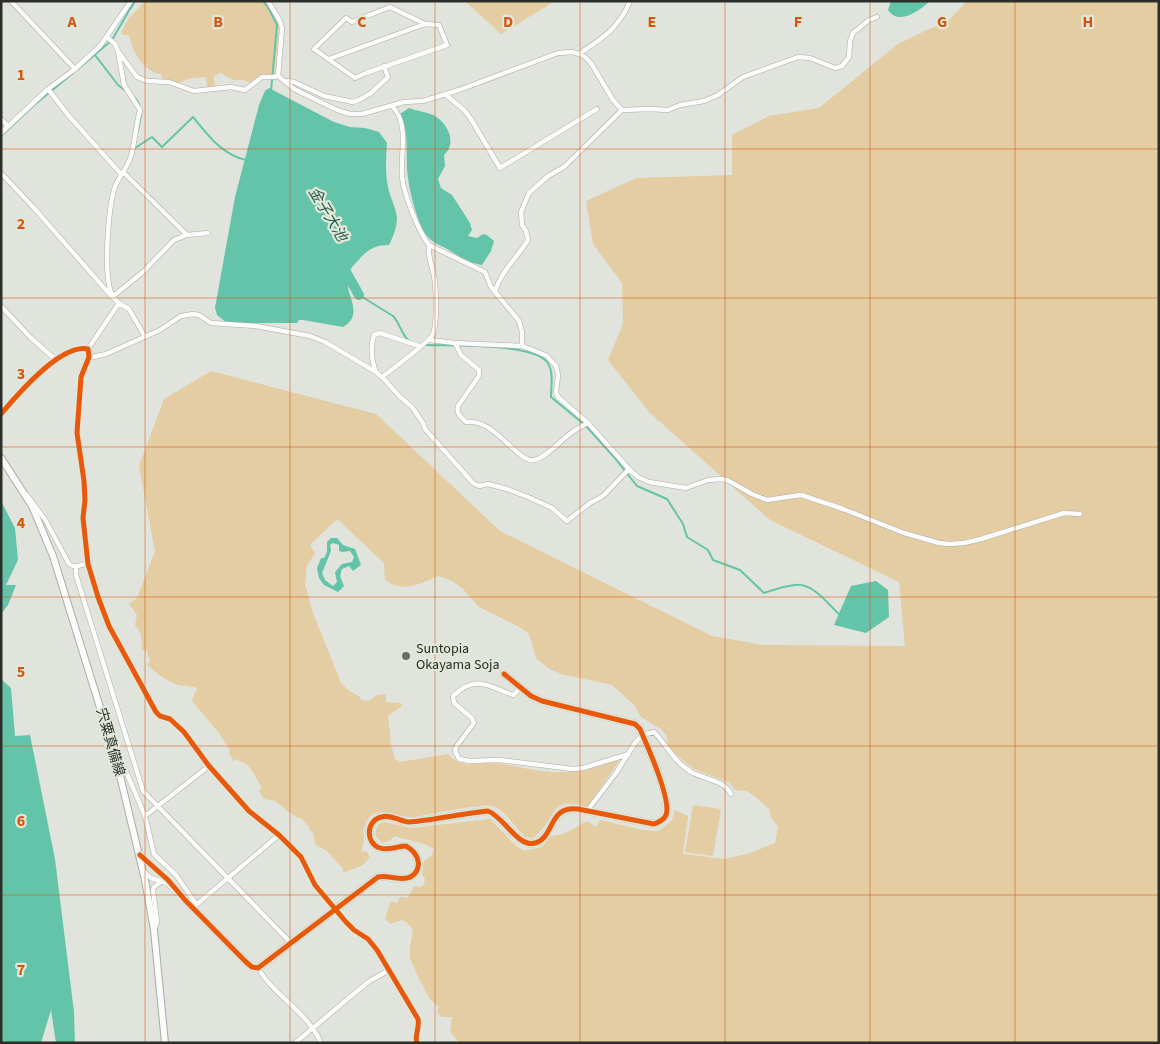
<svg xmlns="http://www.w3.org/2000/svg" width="1160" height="1044" font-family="'Source Sans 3','Noto Sans JP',sans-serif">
  <rect width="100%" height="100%" fill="#e0e4dc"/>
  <path fill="#e4cda2" d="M145 1H265L279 26 275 74 251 83 243 80H233L221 73 214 76 215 87H207L206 77 192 78 178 83 162 79 161 74C143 72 132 51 129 35H123L121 32 128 19Z
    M465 1H555L501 34Z
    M967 1H1159V1043H460L450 1032 452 1017H442L437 1013 439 1007 430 999 419 979 410 958V950L413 929 407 923 402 920 390 924 385 918 391 901 397 903 400 897 408 898 414 886 420 887 424 885 425 879 422 874 424 861 432 855 434 849C421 841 409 841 395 836L389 841 383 843C375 838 373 832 379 824L384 822 411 828 490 819 514 844 524 851 542 847 551 836C565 836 575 827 587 821L596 827 600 820 643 830 659 831 672 820 675 810 688 816 683 854 725 859 750 853 775 843 778 827 771 817 769 809 753 795 746 791 735 790 730 783 694 769 686 763 673 752 668 744 666 735 661 729 641 717 634 705 612 685 561 674 548 668 536 658 529 634 521 628 479 607 462 588 452 581 438 576C420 584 403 593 385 580L384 563 337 519 310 545 315 553 307 566 305 584 313 613 341 683 348 690 360 697 361 700 369 701 377 695 386 694V702L401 703 402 706 388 716 391 745 395 759 400 762 448 754C466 772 475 761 495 763 514 765 533 771 552 772 576 773 598 767 620 760L587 807C548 794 557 820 533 838L525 837C516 828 506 812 495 807 484 802 428 815 414 817 395 818 372 800 364 828 363 833 364 836 364 840 364 844 362 847 361 851L367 852 370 857 363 865 343 873V869L327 851 315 844 313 832 309 830 310 828 301 818H297L275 801 264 799 259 791 262 787C256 780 254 771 247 765 243 762 240 762 236 759L233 761 229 753 230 750 219 733 192 701 195 692 198 689C191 685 185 687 178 685 167 681 155 673 147 664L150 662 147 651 142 650 141 634 135 625 137 615 129 604 137 598 155 551 139 466 164 399 211 371 376 414 500 531 712 636 763 645 905 646 899 582 770 520 650 413 608 360 623 324 622 283 593 244 586 201 636 178 732 175V135L769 116 819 108 898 44 950 19Z
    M693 805 721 809 713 856 685 852Z"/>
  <path fill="#64c4aa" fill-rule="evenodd" d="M891 1H930C919 11 899 26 888 10Z
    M269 88 334 122 350 127 365 128 379 132 387 143C386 158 385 173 388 187 390 197 396 208 397 218 397 227 393 237 389 245 377 245 370 248 361 257 357 263 351 266 349 273 348 278 347 286 349 292 353 305 359 318 343 327L303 320H299L297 323H227L217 315 215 308 235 197 259 105 265 91Z
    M409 108C417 111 426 112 433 115 447 122 458 142 444 155L445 166 438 179 441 188 452 195 470 223 472 230 468 236 477 238 483 234 487 235 494 241 491 251 482 265C468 263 459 256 447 249 440 245 433 243 428 237 417 225 407 183 407 167 406 149 409 131 400 114Z
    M1 501 15 528 18 560 6 585H16L8 605 1 614Z
    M331 538H337L343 545 355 549 361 565 353 571 349 566 342 569 340 576 344 586 338 592 324 585 319 578 317 568 321 558H324L327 552V542ZM333 543 339 545V551L342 552 350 551 354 557 352 562 342 564 335 572 337 582 333 586 325 580 322 573 331 551 330 545Z
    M876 581 888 590 889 617 866 633 834 625 851 586Z
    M1 679 11 688 15 736 30 735 55 859 74 1012 75 1043H56L51 1010 41 1043H1Z"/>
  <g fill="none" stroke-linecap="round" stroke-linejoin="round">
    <path stroke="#64c4aa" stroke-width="2" d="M263 1 269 9 277 25 271 91
      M131 8 135 1
      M95 55 118 85 126 91
      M78 69 112 40 130 9 127 1
      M134 97C145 108 140 121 137 134
      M1 136 33 106 73 73
      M135 146V148L152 137 162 147 193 117C208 135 222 155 246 160
      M359 295 393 316C400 323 401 334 409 341
      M426 345C451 346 533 343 547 362 554 371 551 386 551 397L586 426 614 457 637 486 667 499 683 524 687 537 708 550 713 560 740 570 764 593C774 590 784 586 795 585 813 583 827 603 839 614"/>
    <path stroke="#64c4aa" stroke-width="10" d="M342 265 359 295"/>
    <defs>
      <path id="street" d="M11 1 75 69
        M268 1 280 21 282 28 278 76 294 89 337 110 350 114H362L404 102 423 101 459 90 558 53 573 52 584 56 591 63 613 100 622 110 650 109 668 110 680 105 704 101 718 95 743 77 798 57 810 58 835 68 842 66 849 57 850 41 853 33 869 20 877 17
        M390 7 425 24 439 25 447 45 366 73 355 78 314 49 346 18 352 22Z
        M107 37 115 44 118 51 137 77 147 81 169 82 194 91 231 87 245 90 262 77H273L278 76
        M580 53C603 38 619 28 630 1
        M329 59 425 24
        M288 81 294 82 324 96 353 102 359 100 371 93 388 77 384 66
        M48 89 69 116 121 174
        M445 94 464 110 471 119 500 168 597 109
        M392 106C410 124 400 154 402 177 404 194 418 231 429 245L485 272 491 287 519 321 522 332V346
        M1 119 8 126
        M1 133 48 89 75 69 100 46 131 1
        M123 172 187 235
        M1 173 34 208 112 297 143 272 174 240 187 235 208 233
        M495 291C502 270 517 258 528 240L526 231 522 225 521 212 529 193 548 176 564 167 622 110
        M119 303 129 309 145 337
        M1 306 31 338 56 360
        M430 340 455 343 522 346 538 352 547 356 556 366 558 375 556 393 559 398 588 423 629 469 638 477 649 482 686 488 708 480 720 479 727 480 752 494 767 500 801 495 843 509 904 533 939 543 949 544 964 543 981 539 1064 513 1080 514
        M455 343 461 355 479 370V376L458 406C456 414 461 417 466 422 495 418 517 463 534 460 546 458 561 440 571 433 576 429 582 426 588 423
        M88 349 119 303C117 301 113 298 112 295 103 275 108 208 115 187 119 176 128 167 131 156 135 141 136 125 140 110L124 85 118 51
        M89 357H93L106 354 160 330 181 316 193 314 199 315 211 323 256 326 310 336 325 342 376 372 385 380 399 396 412 407 423 423 425 429 473 483 479 486 488 484 507 489 528 497 552 508 567 521 590 503 603 496 629 469
        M376 372C371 359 370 348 374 335L380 333 419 346
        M382 377C390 371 431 340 433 334 437 324 436 294 435 283 434 269 427 258 429 245
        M1 414C17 395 61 343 88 349L89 357 81 377 77 433 84 481 85 500 83 518 88 564 98 597 109 626 156 712 160 716 170 719 184 732 209 766 249 811 279 835 301 857 315 885 346 922 354 930 368 939 377 950 418 1019C420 1028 414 1036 417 1043
        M27 495 46 521 69 564C76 569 80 564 88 564
        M76 567V575L143 791 291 943
        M521 688 513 695C488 686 476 674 453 696L454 703 472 718 474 723 456 747 455 751 459 759 469 761 499 760 573 769 583 768 629 754
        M116 759 121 762 128 776 145 816 154 854 176 875 196 904
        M587 811 616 773 635 743 642 735 654 732C667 745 674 762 691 772 704 779 724 780 731 794
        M145 816 209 766
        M140 855 168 880 185 900
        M144 872 151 878 167 883 176 893
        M196 905 279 835
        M154 930 157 922 153 890 154 887 162 881
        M258 968C274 996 308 1012 321 1043
        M295 1043 368 982 389 970"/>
      <path id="secondary" d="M1 458 32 506 53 556 116 759 145 880 154 930 165 1043
        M185 900 246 962 252 967 258 968 378 877C390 874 407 885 416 872 418 869 419 865 418 861 417 854 413 850 406 846 398 846 388 851 380 848 365 843 366 821 381 817 391 814 399 821 408 822 416 822 426 820 434 819 452 816 470 813 488 811 504 817 518 848 535 843 555 838 548 805 578 809L654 824C659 822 664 820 666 815 672 800 647 745 640 729L635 724 542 701 531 696 504 674"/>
    </defs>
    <use href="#street" stroke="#a9aca6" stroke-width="5.5"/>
    <use href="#secondary" stroke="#a9aca6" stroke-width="8"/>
    <use href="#street" stroke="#fafbfa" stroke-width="4.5"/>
    <use href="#secondary" stroke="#fafbfa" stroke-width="6"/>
    <defs>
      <path id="cycleway" d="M1 414C17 395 61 343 88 349L89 357 81 377 77 433 84 481 85 500 83 518 88 564 98 597 109 626 156 712 160 716 170 719 184 732 209 766 249 811 279 835 301 857 315 885 346 922 354 930 368 939 377 950 418 1019C420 1028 414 1036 417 1043
        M140 855 168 880 185 900 246 962 252 967 258 968 378 877C390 874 407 885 416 872 418 869 419 865 418 861 417 854 413 850 406 846 398 846 388 851 380 848 365 843 366 821 381 817 391 814 399 821 408 822 416 822 426 820 434 819 452 816 470 813 488 811 504 817 518 848 535 843 555 838 548 805 578 809L654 824C659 822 664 820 666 815 672 800 647 745 640 729L635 724 542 701 531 696 504 674"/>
    </defs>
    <use href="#cycleway" stroke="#e1e7d9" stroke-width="8"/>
    <use href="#cycleway" stroke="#e8590c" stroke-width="5"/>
  </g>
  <path fill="none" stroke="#d5550f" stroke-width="1" stroke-opacity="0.55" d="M145 1V1043M290 1V1043M435 1V1043M580 1V1043M725 1V1043M870 1V1043M1015 1V1043M1 149H1159M1 298H1159M1 447H1159M1 597H1159M1 746H1159M1 895H1159"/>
  <circle fill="#6b6e68" stroke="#e1e7d9" stroke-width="2" cx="406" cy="656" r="5"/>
  <g text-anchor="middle" stroke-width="4.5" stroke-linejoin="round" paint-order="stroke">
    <g font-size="14" fill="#2c2e29" stroke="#e1e7d9" text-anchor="start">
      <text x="416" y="653">Suntopia<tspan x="416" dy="16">Okayama Soja</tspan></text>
    </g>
    <g font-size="14" fill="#2c2e29" stroke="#e1e7d9">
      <text transform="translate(111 742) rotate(74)" y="5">宍粟真備線</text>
    </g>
    <g font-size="15" font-style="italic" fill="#265a4b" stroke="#e1e7d9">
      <text transform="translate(328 214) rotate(59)" y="5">金子大池</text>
    </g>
  </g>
  <g font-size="16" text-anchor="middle" font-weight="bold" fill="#d5550f" stroke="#e1e7d9" stroke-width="4.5" stroke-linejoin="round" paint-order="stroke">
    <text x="72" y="27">A</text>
    <text x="218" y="27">B</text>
    <text x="362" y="27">C</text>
    <text x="508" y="27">D</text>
    <text x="652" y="27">E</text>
    <text x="798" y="27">F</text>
    <text x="942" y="27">G</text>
    <text x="1088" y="27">H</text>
    <text x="21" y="80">1</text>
    <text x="21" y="229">2</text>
    <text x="21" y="379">3</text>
    <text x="21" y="528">4</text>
    <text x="21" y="677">5</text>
    <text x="21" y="826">6</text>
    <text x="21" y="975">7</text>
  </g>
  <rect width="1160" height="1044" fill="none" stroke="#2c2e29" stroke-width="5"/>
</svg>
